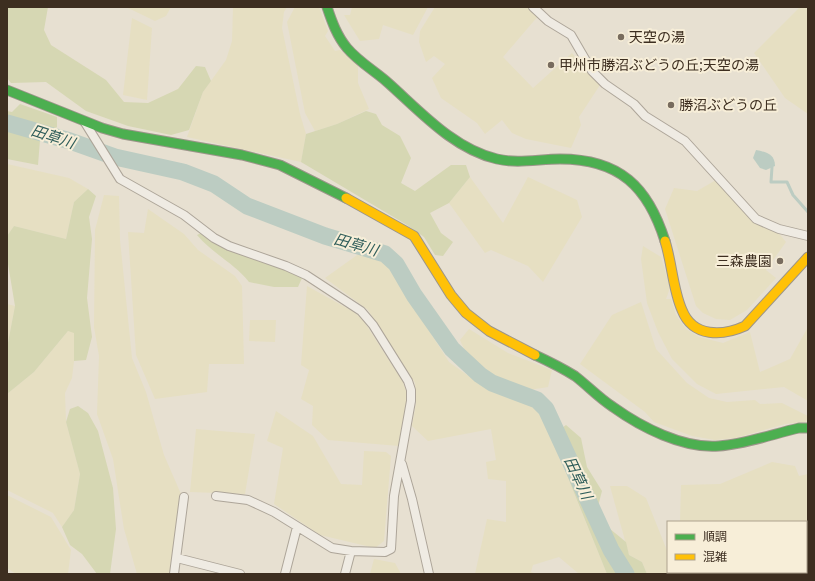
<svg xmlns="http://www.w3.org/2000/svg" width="815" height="581" font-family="'IBM Plex Serif','Noto Sans JP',serif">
  <rect width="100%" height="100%" fill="#e7e0d1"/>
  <path fill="#e6dfc2" d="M126 7H171L166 16 155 21Z
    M233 7H287L284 12 282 28 300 114 306 134 301 162 187 137 203 92 226 60 232 41Z
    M295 7H319L328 31 325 36 335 51 340 50 358 65V83L369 109 337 124 315 131 305 113 287 22Z
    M352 7H428L413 35 383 25 379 39 360 41 344 15H350Z
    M435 7H529L539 15 503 57 533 88 572 53 600 85 579 117 581 125 571 148 526 139 512 133 502 120 485 134 477 123 441 98 432 78 445 64 434 56 426 62 419 42 420 31Z
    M800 7H808V114L785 98 754 53Z
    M132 18 152 28 147 100 123 95Z
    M7 164 69 178 88 189 74 202 66 239 14 226 7 236Z
    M470 177 503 223 528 177 577 200 582 217 543 282 528 266 491 250 485 253 449 203Z
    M716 180 751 220 777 231 786 242 766 270 776 278 747 310 730 320 716 319 703 313 696 306 665 209 674 188 697 191Z
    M104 195 119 196 120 240 132 358 146 392 164 455 181 494 172 574H137L124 529 113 459 97 414 99 356 94 327 95 230Z
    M148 209 184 234 198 250 235 276 242 286 244 364H209L207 392 155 399 136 355 128 232 144 233Z
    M643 246 661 257 670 288 666 299H671L676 315 686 329 699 337 723 343 750 332 760 372 790 359 808 327V401L784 387 716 394 697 384 672 359 658 332 647 303 641 259Z
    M360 253 384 260 449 362 481 385 518 397 533 406 544 420 607 574H579L559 557 533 565 531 572 537 574H475L487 519 506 522V481L488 479 486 462 496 460 491 429 428 441 412 426 416 403 415 383 368 310 325 278Z
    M307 286 354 312 363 320 403 382 409 400 399 446 328 440 312 425 313 406 301 399 309 370 301 365Z
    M641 302 656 349 687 383 709 398 727 402 755 400 760 404 782 403 808 416 806 422 785 424 736 438 715 440 692 436 654 422 645 412 580 364 612 315Z
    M7 304 15 306 7 348Z
    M250 320H276L275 342 249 341Z
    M469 329 508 353 552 370 548 387 529 390 480 371 469 360 460 340Z
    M68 331 74 332V361L72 378 65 393 66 422 80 474 74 510 62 527 53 513 7 490V394L34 372Z
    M276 411 313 436 341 484 362 485 364 451 386 452 391 456 384 541 375 548 320 535 274 504 283 448 267 441Z
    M196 429 255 434 245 494 190 492Z
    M772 462 795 466 799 476 808 474V574H681V572H806V522H680L681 485 720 484Z
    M610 486H627L646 498 668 553V572H676L677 574H647L642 562 629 555Z
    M7 495 51 517 71 550 68 574H16L7 568Z
    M374 559 395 563 401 574H370Z"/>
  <path fill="#d6d7b3" d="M7 7H48L44 30 51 45 106 80 124 102 148 103 178 89 196 66 205 67 211 81 203 92 189 130 171 135 128 126 86 111 46 82 11 83 7 78Z
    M20 104 57 117V127L40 140 38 165 7 159V111L12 112Z
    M366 111 376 114 382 125 400 136 411 158 401 183 415 191 451 165H466L470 177 449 203 430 213 441 233 453 242 443 256 435 255 424 237 407 225 301 162 306 134 337 124Z
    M88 189 96 196 89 217 92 239 87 298 92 337 86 360 74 361V333L68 331 34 372 7 394V348L15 306 7 258V236L14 226 66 239 74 202Z
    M201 233 225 249 283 269 302 278 298 287H274L249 282C234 263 213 254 197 235Z
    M78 406 88 413 98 431 113 488 116 529 110 574H97L82 554 70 545 62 527 74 510 80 474 66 422 70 409Z
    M566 425 581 438 587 467 602 491 598 506 604 524 626 542 629 555 642 562 647 574H607L551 436Z"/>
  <path fill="#bcccc2" d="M756 150C766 152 775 154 775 166L766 170 760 168 753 158Z"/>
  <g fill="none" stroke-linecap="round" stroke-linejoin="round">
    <path stroke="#bcccc2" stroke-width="3" d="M772 167 771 182H787L793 195 808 212"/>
    <path stroke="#bcccc2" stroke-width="17" d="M7 123 70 141 115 157 183 172 214 184 247 206 325 236 385 254 396 264 414 295 452 349 480 375 492 383 537 400 546 409 611 550 626 574"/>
    <defs>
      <path id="street" d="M533 7 548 21 571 35 592 71 605 84 634 104 645 116 685 141 756 219 779 229 808 236
        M84 121 120 179 184 215 214 238 229 246 286 266 306 275 361 311 373 325 408 381 411 390V401L394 496 391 549 385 552 351 551 332 548 274 512 248 500 216 496
        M402 464 412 499 429 574
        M177 558 240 574
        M174 574 184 497
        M285 574 297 527
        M345 574 351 551"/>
      <path id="fast" d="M327 7C332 22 337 36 347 48 358 61 373 70 386 81 419 110 453 149 497 159 518 164 539 159 560 159 620 159 648 187 665 241
        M7 90 102 128 123 134 242 155 280 165 346 198
        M535 355C548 361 562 368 575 376 588 386 599 398 613 407 641 427 683 449 719 446 746 444 773 434 799 428H808"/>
      <path id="slow" d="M346 198 414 236 451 295 466 313 489 331 535 355
        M665 241C672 263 673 290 682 310 693 338 723 336 745 326L808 257"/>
    </defs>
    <use href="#street" stroke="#ada599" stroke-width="10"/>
    <use href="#fast" stroke="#9c958a" stroke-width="11"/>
    <use href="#slow" stroke="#9c958a" stroke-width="11"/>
    <use href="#street" stroke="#efebe3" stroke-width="8"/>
    <use href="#fast" stroke="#4caf50" stroke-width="9"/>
    <use href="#slow" stroke="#ffc107" stroke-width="9"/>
  </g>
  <g fill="#786c5e" stroke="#f7eed8" stroke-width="1.5">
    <circle cx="621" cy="37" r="4"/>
    <circle cx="551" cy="65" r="4"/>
    <circle cx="671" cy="105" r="4"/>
    <circle cx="780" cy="261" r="4"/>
  </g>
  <g text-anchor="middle" stroke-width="4" stroke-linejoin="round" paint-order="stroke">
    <g font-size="14" fill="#3d2e20" stroke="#f7eed8" text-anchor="start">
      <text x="629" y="42">天空の湯</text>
      <text x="559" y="70">甲州市勝沼ぶどうの丘;天空の湯</text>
      <text x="679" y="110">勝沼ぶどうの丘</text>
      <text x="772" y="266" text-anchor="end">三森農園</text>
    </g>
    <g font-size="15" font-style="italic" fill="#2f5d5a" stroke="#f7eed8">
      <text transform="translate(53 137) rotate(18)" y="5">田草川</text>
      <text transform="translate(356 245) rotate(16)" y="5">田草川</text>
      <text transform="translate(578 478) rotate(65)" y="5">田草川</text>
    </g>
  </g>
  <rect width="815" height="581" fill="none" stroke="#3d2e20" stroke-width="16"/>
  <rect x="667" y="521" width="140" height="52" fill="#f7eed8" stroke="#ada18e"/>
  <rect x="675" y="534" width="20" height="6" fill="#4caf50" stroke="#ada18e"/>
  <text x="703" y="541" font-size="12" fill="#3d2e20">順調</text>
  <rect x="675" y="554" width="20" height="6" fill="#ffc107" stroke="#ada18e"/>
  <text x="703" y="561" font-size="12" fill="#3d2e20">混雑</text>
</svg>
